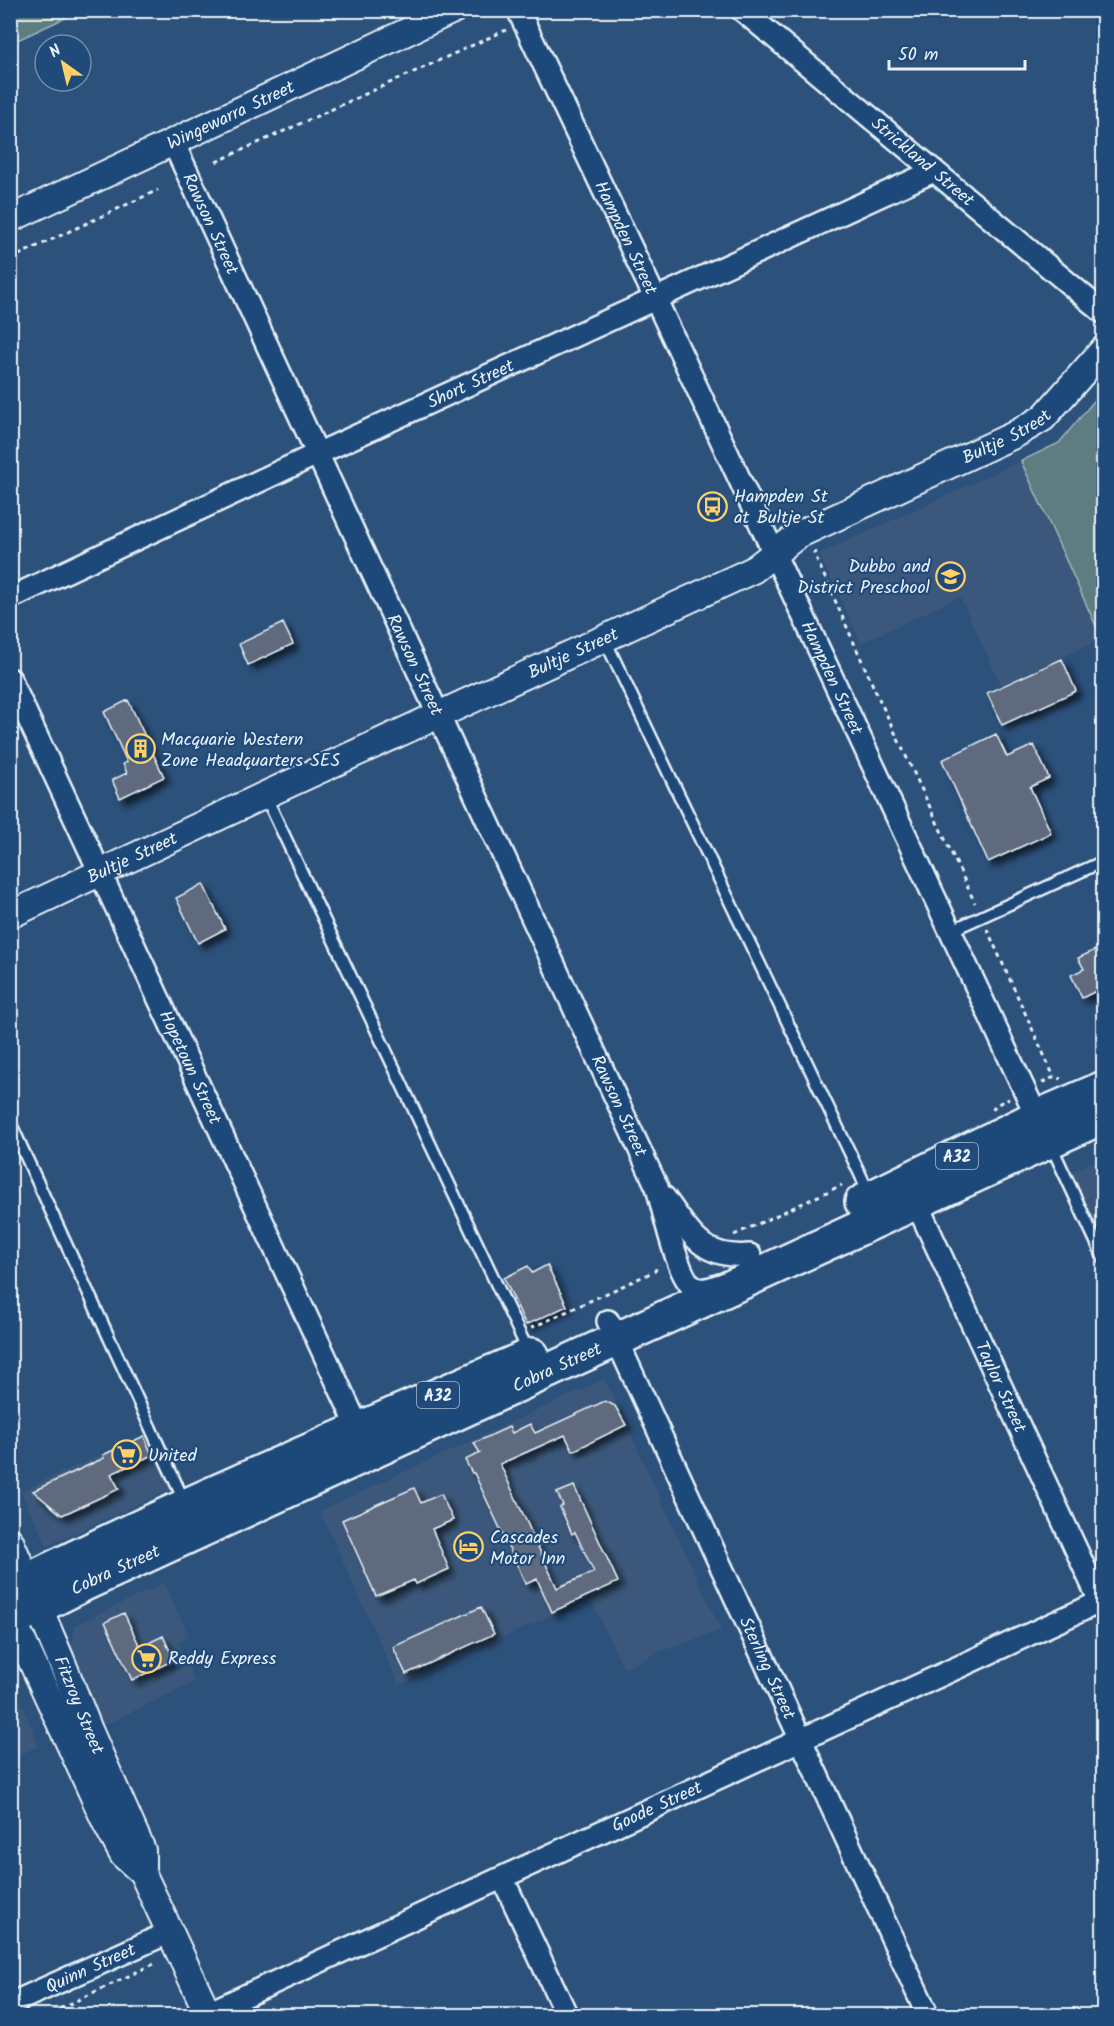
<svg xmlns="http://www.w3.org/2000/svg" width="1114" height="2026" font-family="Kalam,sans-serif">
  <defs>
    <filter id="shadow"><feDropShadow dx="5.5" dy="5.5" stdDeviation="3" flood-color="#0009"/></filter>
  </defs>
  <rect width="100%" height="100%" fill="#2c517b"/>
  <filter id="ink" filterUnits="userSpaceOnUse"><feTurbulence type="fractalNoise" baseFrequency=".0167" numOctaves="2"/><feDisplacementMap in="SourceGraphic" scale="12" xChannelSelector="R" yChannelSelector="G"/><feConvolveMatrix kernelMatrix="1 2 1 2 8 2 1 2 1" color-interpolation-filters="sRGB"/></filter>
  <g filter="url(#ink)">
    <path fill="#3b597c" d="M1021 461 1102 639 1001 685 960 597 861 643 819 554Z
      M1103 1158V1251L1095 1254 1061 1176Z
      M605 1379 721 1630 654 1654 624 1669 590 1598 399 1685 320 1511Z
      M146 1434 171 1489 47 1546 21 1491Z
      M164 1583 189 1636 178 1642 195 1682 100 1727 72 1650 75 1625Z
      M11 1678 39 1746 11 1759H10Z"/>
    <path fill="#5d7d81" stroke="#a2b7bc" stroke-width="1.5" d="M11 10H80V11L11 43Z
      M1103 390 1104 638 1102 639 1021 461 1059 443Z"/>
    <path fill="#5e6b7e" stroke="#e8f1f8" stroke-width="1.5" filter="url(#shadow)" d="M283 623 293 644 248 665 239 644Z
      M1062 659 1076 691 1002 725 987 693Z
      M128 700 164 777 120 798 112 780 127 773 123 764 127 762 104 712Z
      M996 734 1007 757 1034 745 1049 778 1030 787 1051 833 988 862 942 760Z
      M203 884 225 929 198 943 176 898Z
      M1104 946V987L1082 998 1071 975 1084 969 1078 958Z
      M547 1265 567 1306 526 1325 504 1278 528 1266 532 1273Z
      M605 1401 615 1406 626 1425 573 1451 565 1435 500 1464 557 1588 594 1572 575 1532 572 1534 560 1507 563 1505 557 1493 574 1486 618 1582 552 1612 537 1579 526 1584 474 1473H472L465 1460 480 1453 474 1443 509 1427 512 1433 530 1424 535 1433Z
      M144 1436 152 1455 111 1474 119 1489 62 1515 33 1491 104 1458 103 1455Z
      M414 1488 421 1503 441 1494 453 1520 432 1529 449 1569 416 1584 414 1580 376 1596 342 1520Z
      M481 1607 494 1634 406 1674 393 1647Z
      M124 1613 140 1647 163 1636 174 1660 132 1680 105 1622Z"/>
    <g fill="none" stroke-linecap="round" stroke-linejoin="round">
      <defs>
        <path id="service" d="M604 638 870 1195
          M265 795 529 1353
          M950 931 1104 861
          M10 1122 185 1503
          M1050 1143 1104 1259"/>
        <g id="minor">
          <path id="s1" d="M518 10 655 298 1037 1117"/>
          <path id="s2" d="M742 10 1104 313"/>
          <path id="s3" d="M173 142 657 1187C663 1208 677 1276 693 1287 701 1292 712 1288 720 1285"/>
          <path id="s4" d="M10 598 317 454 934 171"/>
          <path id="s5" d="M10 679 364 1440"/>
          <path id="s6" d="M905 1196 916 1202 1104 1610"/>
          <path d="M664 1197C691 1233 700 1259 750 1255"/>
          <path id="s7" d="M608 1321 928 2016"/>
          <path d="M503 1879 567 2016"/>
          <path id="s8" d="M10 2004 170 1932"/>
          <path id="s9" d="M208 2013 1104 1600"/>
        </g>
        <g id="tertiary">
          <path id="s10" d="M10 219 453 10"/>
          <path id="s11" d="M10 915 265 795 753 570 798 535 1014 435 1043 418 1104 349"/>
          <path id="s12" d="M10 1541 61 1660 89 1730 142 1850V1872"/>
          <path d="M10 1614 107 1825 123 1855 142 1872 209 2016"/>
        </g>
        <g id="trunk">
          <path d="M862 1202 1037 1117 1104 1088"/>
          <path d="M10 1589C181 1504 357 1430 532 1355"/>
          <path id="s13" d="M10 1621 84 1584 1104 1116"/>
        </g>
      </defs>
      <use href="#service" stroke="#e8f1f8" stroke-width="15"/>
      <use href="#minor" stroke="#e8f1f8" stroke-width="26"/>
      <use href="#tertiary" stroke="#e8f1f8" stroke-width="30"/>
      <use href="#trunk" stroke="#e8f1f8" stroke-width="38"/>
      <path stroke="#e8f1f8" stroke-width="3" stroke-dasharray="4.5 4.5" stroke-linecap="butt" d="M540 15 548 10
        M216 162 506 30
        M10 259 158 190
        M817 552 814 553 874 688 975 903
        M987 929 1054 1077
        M1042 1083 1054 1077 1061 1079
        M993 1110 995 1105 1009 1099
        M734 1235 842 1185
        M531 1328 655 1271 658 1264
        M44 2016 156 1963"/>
      <use href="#service" stroke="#1f4a7a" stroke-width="10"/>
      <use href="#minor" stroke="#1f4a7a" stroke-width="21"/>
      <use href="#tertiary" stroke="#1f4a7a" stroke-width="26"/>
      <use href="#trunk" stroke="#1f4a7a" stroke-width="33"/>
    </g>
  </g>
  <defs>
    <symbol id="bus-ring" viewBox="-11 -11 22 22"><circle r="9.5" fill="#1f4a7a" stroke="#ffd166" stroke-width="1.5"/><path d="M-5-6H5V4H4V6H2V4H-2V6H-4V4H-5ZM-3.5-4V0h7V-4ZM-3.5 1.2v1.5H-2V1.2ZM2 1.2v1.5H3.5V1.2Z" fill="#ffd166"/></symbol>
    <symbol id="school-ring" viewBox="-11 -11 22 22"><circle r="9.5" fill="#1f4a7a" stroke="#ffd166" stroke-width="1.5"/><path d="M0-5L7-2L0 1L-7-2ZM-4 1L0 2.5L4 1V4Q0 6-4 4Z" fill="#ffd166"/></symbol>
    <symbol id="building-ring" viewBox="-11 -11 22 22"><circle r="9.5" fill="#1f4a7a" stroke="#ffd166" stroke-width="1.5"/><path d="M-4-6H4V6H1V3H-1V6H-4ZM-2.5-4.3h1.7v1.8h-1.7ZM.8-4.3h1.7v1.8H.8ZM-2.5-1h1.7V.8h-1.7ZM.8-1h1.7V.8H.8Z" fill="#ffd166"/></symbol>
    <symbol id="supermarket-ring" viewBox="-11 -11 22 22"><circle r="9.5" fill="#1f4a7a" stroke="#ffd166" stroke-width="1.5"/><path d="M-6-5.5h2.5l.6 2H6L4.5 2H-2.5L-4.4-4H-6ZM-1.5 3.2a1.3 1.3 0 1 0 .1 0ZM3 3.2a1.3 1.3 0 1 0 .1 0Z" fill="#ffd166"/></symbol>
    <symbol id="hotel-ring" viewBox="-11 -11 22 22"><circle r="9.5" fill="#1f4a7a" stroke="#ffd166" stroke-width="1.5"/><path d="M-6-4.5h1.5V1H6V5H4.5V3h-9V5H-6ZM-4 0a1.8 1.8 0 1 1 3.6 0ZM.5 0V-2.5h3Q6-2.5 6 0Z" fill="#ffd166"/></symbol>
  </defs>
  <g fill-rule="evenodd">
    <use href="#bus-ring" x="696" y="490" width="33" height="33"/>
    <use href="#school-ring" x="934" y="560" width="33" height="33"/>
    <use href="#building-ring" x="124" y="732" width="33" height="33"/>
    <use href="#supermarket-ring" x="110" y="1438" width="33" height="33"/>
    <use href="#hotel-ring" x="452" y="1530" width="33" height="33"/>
    <use href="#supermarket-ring" x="130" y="1642" width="33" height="33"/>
  </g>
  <g text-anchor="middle" stroke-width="4.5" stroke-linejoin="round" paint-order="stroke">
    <g fill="#1f4a7a" stroke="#acbfd2" stroke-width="1.5">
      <rect x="936" y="1143" width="42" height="26" rx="4.5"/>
      <rect x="417" y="1382" width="42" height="26" rx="4.5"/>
    </g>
    <g font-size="16" font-weight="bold" fill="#e8f1f8">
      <text x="957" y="1162">A32</text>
      <text x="438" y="1401">A32</text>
    </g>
    <g font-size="18" fill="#e8f1f8" stroke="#1f4a7a">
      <text dy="6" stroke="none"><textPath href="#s10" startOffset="244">Wingewarra Street</textPath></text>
      <text dy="6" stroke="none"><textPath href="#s2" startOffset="236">Strickland Street</textPath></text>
      <text dy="6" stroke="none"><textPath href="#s3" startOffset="90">Rawson Street</textPath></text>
      <text dy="6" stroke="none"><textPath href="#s1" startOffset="252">Hampden Street</textPath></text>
      <text dy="6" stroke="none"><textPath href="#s4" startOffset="508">Short Street</textPath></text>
      <text dy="6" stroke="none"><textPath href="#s11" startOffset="1107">Bultje Street</textPath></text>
      <text dy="6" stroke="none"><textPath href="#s11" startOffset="621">Bultje Street</textPath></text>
      <text dy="6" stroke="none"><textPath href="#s3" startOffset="576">Rawson Street</textPath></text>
      <text dy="6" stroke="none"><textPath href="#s1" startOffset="738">Hampden Street</textPath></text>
      <text dy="6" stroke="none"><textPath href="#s11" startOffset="135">Bultje Street</textPath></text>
      <text dy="6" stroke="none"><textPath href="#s5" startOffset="428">Hopetoun Street</textPath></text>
      <text dy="6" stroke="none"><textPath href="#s3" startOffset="1062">Rawson Street</textPath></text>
      <text dy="6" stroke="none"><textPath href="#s13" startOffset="603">Cobra Street</textPath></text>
      <text dy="6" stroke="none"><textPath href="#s6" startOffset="216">Taylor Street</textPath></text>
      <text dy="6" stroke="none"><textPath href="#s13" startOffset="117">Cobra Street</textPath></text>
      <text dy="6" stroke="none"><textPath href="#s7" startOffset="382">Sterling Street</textPath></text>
      <text dy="6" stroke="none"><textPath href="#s12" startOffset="178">Fitzroy Street</textPath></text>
      <text dy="6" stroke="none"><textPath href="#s9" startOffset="494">Goode Street</textPath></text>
      <text dy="6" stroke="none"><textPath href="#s8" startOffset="88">Quinn Street</textPath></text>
    </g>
    <g font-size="18" fill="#e8f1f8" stroke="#1f4a7a" text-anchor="start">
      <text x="734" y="502">Hampden St<tspan x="734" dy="21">at Bultje St</tspan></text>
      <text x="930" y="572" text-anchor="end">Dubbo and<tspan x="930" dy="21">District Preschool</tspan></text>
      <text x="161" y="745">Macquarie Western<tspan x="161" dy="21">Zone Headquarters SES</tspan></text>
      <text x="148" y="1461">United</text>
      <text x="490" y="1543">Cascades<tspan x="490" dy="21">Motor Inn</tspan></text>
      <text x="168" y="1664">Reddy Express</text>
    </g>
  </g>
  <rect width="1114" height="2026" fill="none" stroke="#1f4a7a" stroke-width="36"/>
  <rect x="18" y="18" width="1078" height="1990" fill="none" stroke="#e8f1f8" stroke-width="2" filter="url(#ink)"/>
  <g transform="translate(63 63) rotate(326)"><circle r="28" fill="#1f4a7a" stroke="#6f8dac" stroke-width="1.5"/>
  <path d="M0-4.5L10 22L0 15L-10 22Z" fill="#ffd166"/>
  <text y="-9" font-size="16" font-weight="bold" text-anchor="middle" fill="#e8f1f8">N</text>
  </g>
  <path d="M889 60v9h136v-9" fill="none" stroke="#e8f1f8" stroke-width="3"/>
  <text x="898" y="60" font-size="18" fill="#e8f1f8" stroke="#1f4a7a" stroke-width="4.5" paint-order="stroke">50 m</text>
</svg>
